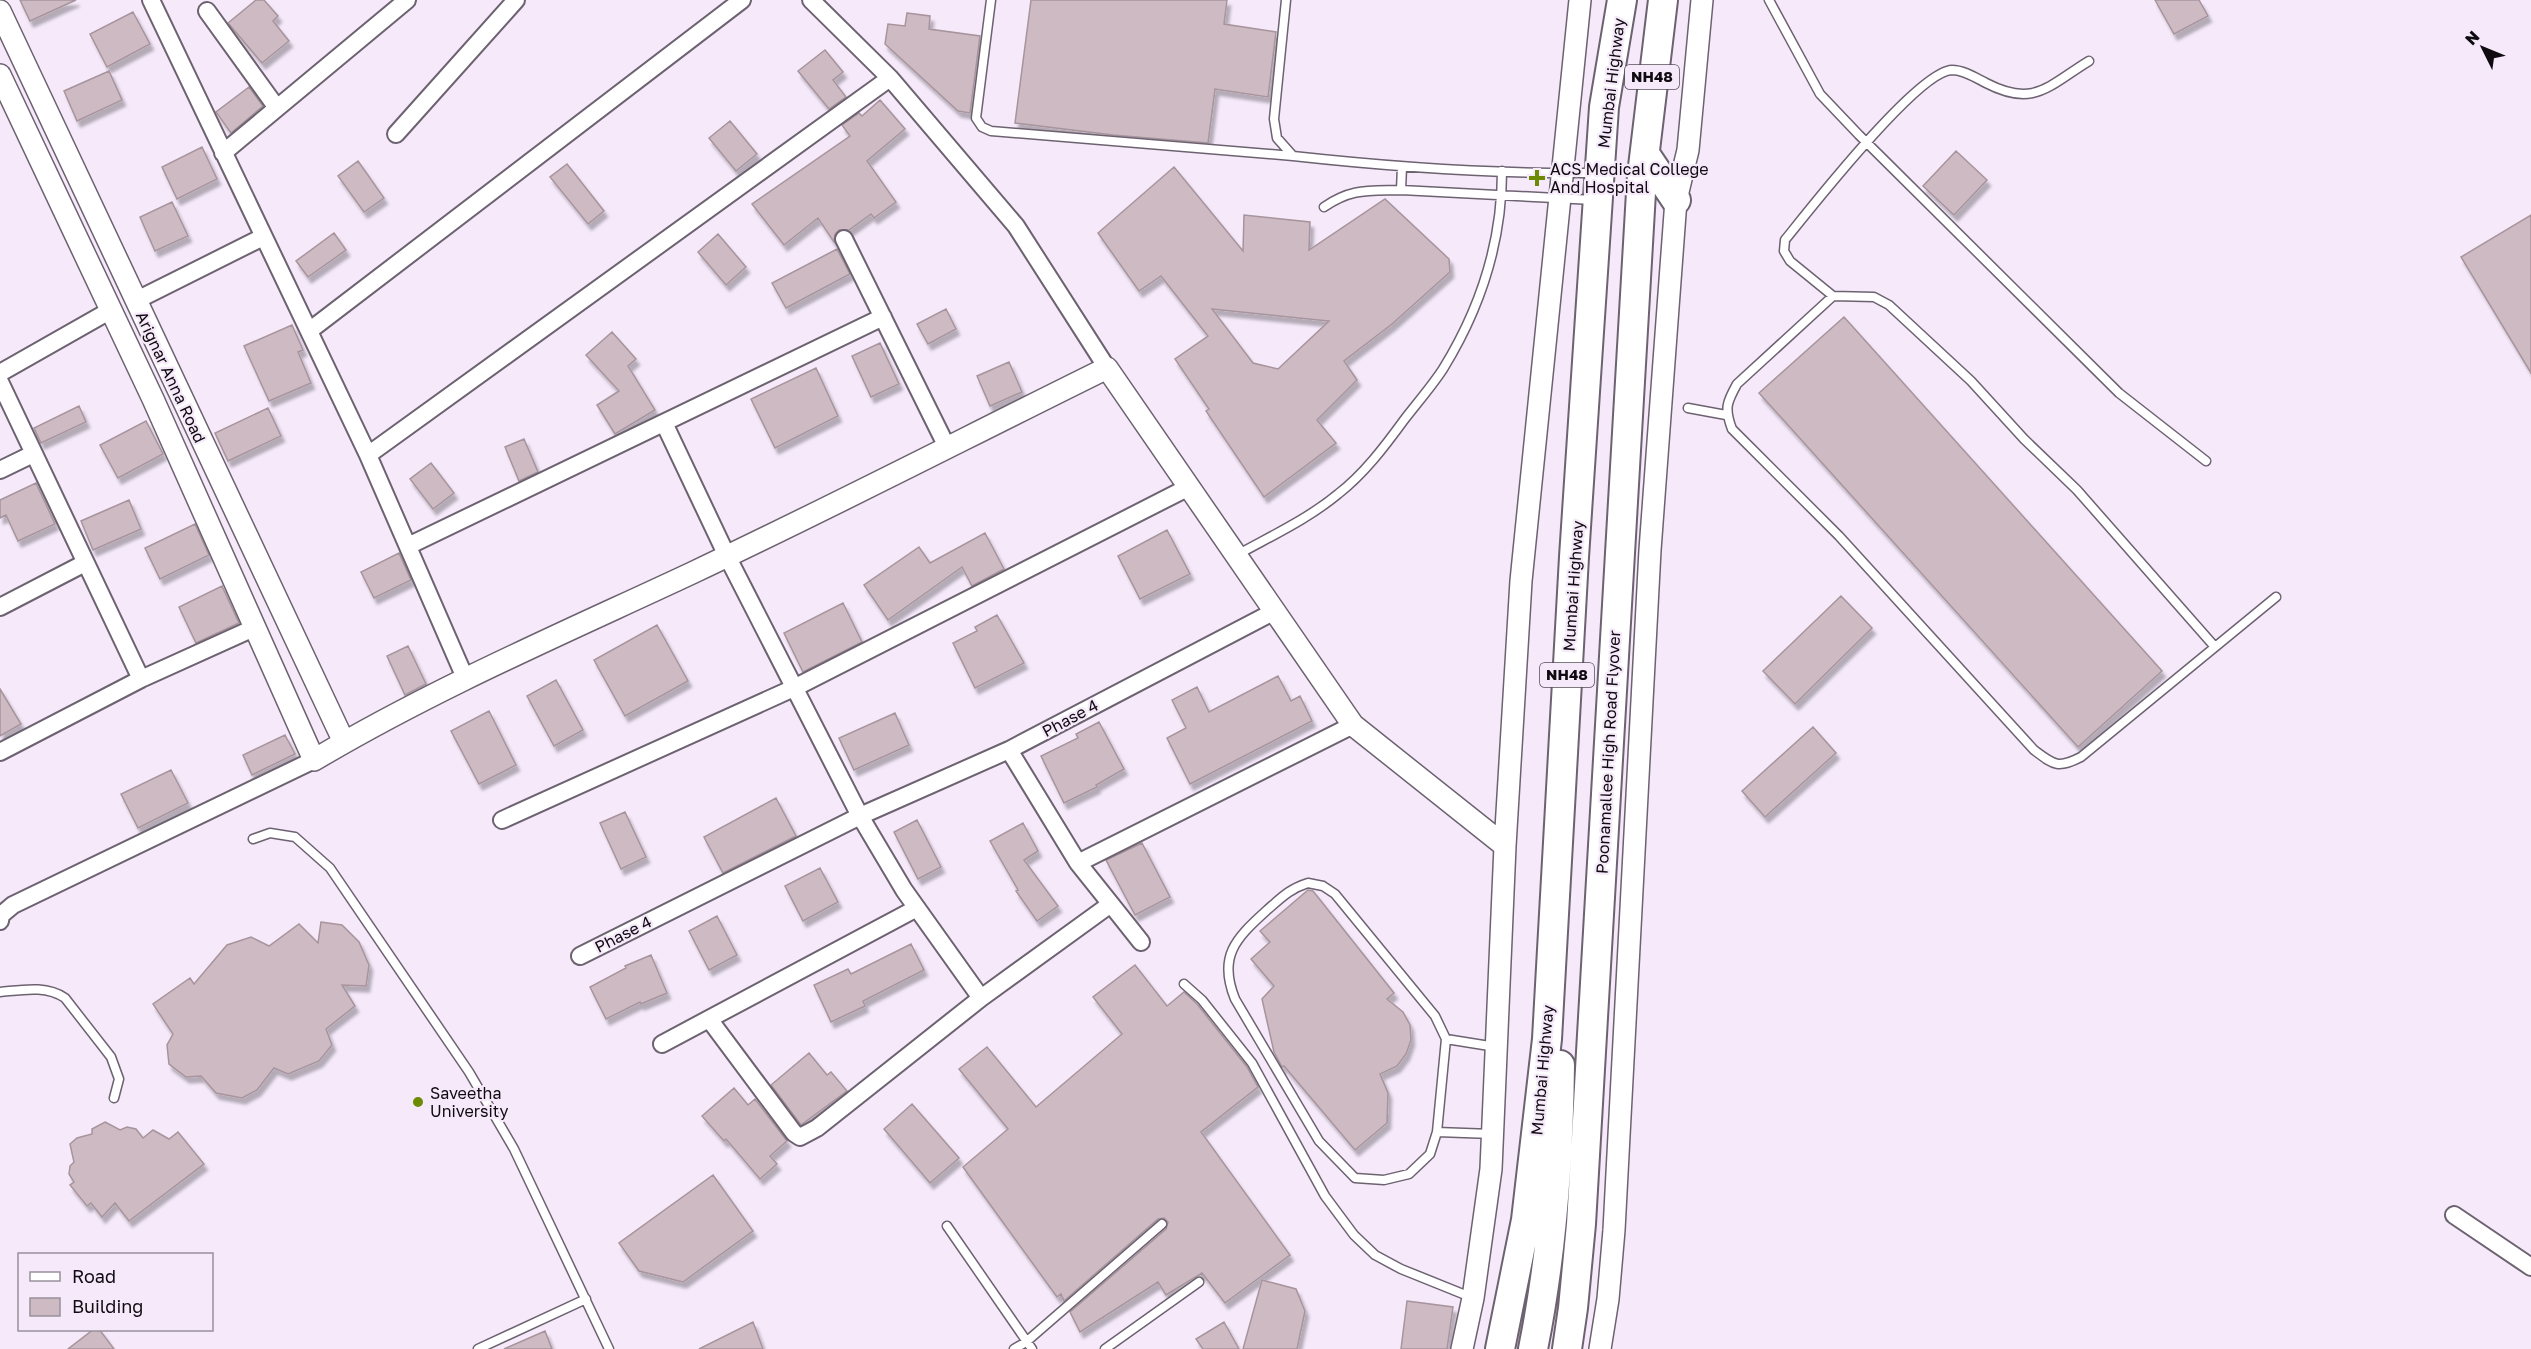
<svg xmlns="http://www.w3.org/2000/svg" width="2531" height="1349" font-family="'Golos Text',sans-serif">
  <defs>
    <filter id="shadow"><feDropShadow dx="3.5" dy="6" stdDeviation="1.5" flood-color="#0004"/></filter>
  </defs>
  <rect width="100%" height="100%" fill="#f5e9fa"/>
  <path fill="#cebac3" stroke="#a7949c" stroke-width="1.5" fill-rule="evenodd" filter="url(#shadow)" d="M20 0H76L30 21Z
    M256 0H264L278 16 273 21 289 41 262 63 228 23Z
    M1031 0H1227L1224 24 1276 32 1268 97 1215 89 1208 143 1113 135 1015 123Z
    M2155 0H2199L2208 16 2174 34Z
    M133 12 150 44 107 67 90 34Z
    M907 13 930 16 929 29 980 36 970 113 958 111 885 44 888 24 905 26Z
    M825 50 843 72 833 80 846 97 829 109 798 71Z
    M109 71 122 100 77 121 64 91Z
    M249 87 263 106 231 133 216 112Z
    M880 100 905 129 867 161 896 202 874 218 871 214 849 230H839L835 234 834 242 818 218 784 245 752 204 850 136 842 125 859 113 862 116Z
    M730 121 757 154 736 171 709 138Z
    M202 147 217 179 177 199 162 167Z
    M1956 151 1987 180 1954 215 1923 186Z
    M358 161 384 198 364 212 338 176Z
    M567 164 604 211 588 224 550 177Z
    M1174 167 1243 251 1244 215 1310 222 1309 250 1385 199 1449 259 1450 272 1392 324 1344 361 1357 380 1317 420 1336 443 1264 497 1206 411 1209 409 1175 359 1208 336 1161 276 1139 291 1098 233ZM1212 309 1329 321 1278 369 1253 363Z
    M172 202 188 236 155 251 140 217Z
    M2531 215V373L2461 257Z
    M334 233 346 250 308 277 296 261Z
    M718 234 746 267 726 285 698 252Z
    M837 249 850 274 786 308 772 283Z
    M946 309 956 329 928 344 917 324Z
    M1844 317 2162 671 2078 747 1759 393Z
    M292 325 303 350 298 352 311 383 269 401 244 346Z
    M612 332 636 359 628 366 655 410 615 434 597 405 619 391 586 355Z
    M880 343 899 384 871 397 852 356Z
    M1009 362 1022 392 990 406 977 376Z
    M816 368 838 416 775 448 751 399Z
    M79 406 86 422 41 443 34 428Z
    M268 408 281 436 228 461 215 433Z
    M146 421 163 454 118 478 100 445Z
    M524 439 538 472 519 481 505 447Z
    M431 463 454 493 433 509 410 479Z
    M36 483 55 524 18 541 6 515 0 518V500Z
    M129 500 141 529 93 550 81 521Z
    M195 524 209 555 160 579 145 548Z
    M1167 530 1190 574 1140 599 1118 556Z
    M985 533 1004 569 972 586 962 567 888 620 864 585 919 547 930 563Z
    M399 553 411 580 374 598 361 572Z
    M222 586 239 623 196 643 179 607Z
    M1841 596 1872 628 1795 704 1763 671Z
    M843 603 862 642 803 672 784 633Z
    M997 615 1024 663 975 688 953 643 977 631 975 627Z
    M657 625 688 681 625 716 594 660Z
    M408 646 426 684 405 695 387 656Z
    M1278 676 1291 701 1300 696 1312 721 1190 784 1167 738 1186 728 1172 700 1197 687 1209 712Z
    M556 680 583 730 554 746 527 696Z
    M0 689 21 724 0 736Z
    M489 711 516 765 479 784 451 731Z
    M895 713 909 745 854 770 839 738Z
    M1099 722 1124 769 1096 785 1097 787 1064 803 1041 756 1078 738 1076 734Z
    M1813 727 1836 753 1765 817 1742 791Z
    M285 735 295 754 252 775 243 755Z
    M171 770 188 803 138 828 121 794Z
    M776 798 796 836 723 873 704 837Z
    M625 812 646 857 621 869 600 823Z
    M917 820 941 867 918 879 894 832Z
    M1023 823 1038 851 1024 860 1058 906 1037 921 1016 891 1018 890 990 841Z
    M1142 843 1170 897 1135 915 1106 860Z
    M820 868 838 902 803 921 785 886Z
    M1308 890 1313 891 1394 993 1387 999 1403 1012 1410 1025 1411 1040 1406 1054 1397 1066 1380 1074 1388 1093 1387 1123 1355 1150 1284 1066 1282 1067 1274 1052 1262 999 1274 986 1251 959 1270 942 1260 931Z
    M717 916 737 955 709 970 689 931Z
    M321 922 342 925 359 942 369 965 366 986 342 985 355 1006 326 1029 332 1045 319 1061 288 1074 274 1068 257 1090 242 1098 216 1093 201 1076 186 1077 169 1064 167 1045 173 1034 153 1004 190 978 194 984 227 945 251 937 269 946 299 924 318 943Z
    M911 944 924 970 863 1001 865 1006 831 1022 814 985 848 969 851 974Z
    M651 955 667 993 641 1004 640 1002 606 1019 590 987 626 968 625 966Z
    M1135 965 1167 1006 1184 992 1197 1004 1247 1067 1258 1087 1201 1132 1290 1255 1225 1303 1202 1273 1166 1295 1158 1282 1080 1332 1070 1312 1166 1229 1168 1222 1164 1218 1158 1219 1064 1301 1061 1294 1057 1297 963 1167 1008 1129 959 1069 987 1047 1036 1107 1122 1034 1093 997Z
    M809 1053 827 1075 831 1072 847 1091 801 1125 771 1085Z
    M734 1088 748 1105 755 1099 787 1141 770 1156 777 1164 760 1179 726 1139 724 1141 702 1116Z
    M912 1104 959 1158 930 1183 884 1129Z
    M105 1122 120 1130 127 1127 136 1129 143 1138 153 1130 169 1139 178 1132 204 1164 129 1221 115 1203 102 1217 91 1203 87 1206 70 1185 74 1182 69 1174 70 1166 74 1162 70 1144 77 1138 92 1134V1129Z
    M713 1175 753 1231 683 1282 639 1271 619 1243Z
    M1262 1280 1296 1289 1305 1311 1297 1349H1243Z
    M1407 1301 1453 1307 1447 1349H1401Z
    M753 1322 763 1349H699Z
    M1224 1322 1239 1349H1203L1196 1339Z
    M94 1329H99L114 1349H68Z
    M545 1331 552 1349H504Z"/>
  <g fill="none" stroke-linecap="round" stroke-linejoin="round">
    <defs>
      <path id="service" d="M991 0 976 118 982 127 991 131 1293 156
        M1286 0 1274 119 1277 138 1293 156C1393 167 1494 174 1594 173
        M1769 0 1820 94 1859 135 2119 393 2206 461
        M2089 61C2048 86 2034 108 1986 83 1976 78 1964 70 1952 70 1918 71 1810 209 1785 240L1784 251 1790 261 1833 296 1874 297 1889 305 1971 381 2024 439 2077 490 2215 647
        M1402 167 1401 190 1594 200
        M1324 207C1352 188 1368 191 1401 190
        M1833 296 1737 384C1727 402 1724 408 1732 429L1839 536 2034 750C2054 765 2058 769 2081 757L2276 597
        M1688 408 1726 415
        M1237 555C1271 536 1308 519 1338 494 1364 474 1385 446 1404 420 1417 403 1432 386 1443 369 1480 309 1502 241 1502 171
        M253 839 270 833 295 837 330 868 469 1072 514 1149 609 1349
        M1308 883 1323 886 1335 894 1435 1016 1446 1039 1437 1132 1430 1154 1409 1174 1384 1180 1355 1178 1319 1141 1235 999C1218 957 1235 939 1266 911 1281 898 1289 889 1308 883Z
        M1184 984 1202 1000 1252 1063 1325 1196 1354 1235 1375 1255 1401 1269 1473 1298
        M0 992C22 990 46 985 65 998L111 1057 119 1079 114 1098
        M1446 1039 1496 1047
        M1437 1132 1492 1134
        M947 1226 1032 1349
        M478 1349 586 1299
        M1014 1349 1026 1342 1162 1224
        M1105 1349 1199 1282"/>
      <path id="minor" d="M151 0 368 455
        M811 0 890 78
        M207 11 277 108
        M396 134 516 0
        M223 153 407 0
        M844 239 947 447
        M135 301 263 237
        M309 331 742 0
        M0 373 111 310
        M0 382 141 679 0 752
        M664 423 727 556 860 816 904 890 981 998 1108 906 1110 903 1078 863 1353 725
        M0 470 33 454
        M408 546 883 317
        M0 607 85 563
        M141 679 256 627
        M466 680 368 455 890 78 1016 226 1107 368
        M1009 750 1078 863
        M502 820 796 687 1189 487
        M1110 903 1141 942
        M0 921 1 915 13 905 314 760
        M580 956 860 816 1009 750 1275 611
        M709 1019 794 1133 800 1137 817 1128 981 998
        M662 1044 917 908
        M2454 1215 2531 1267"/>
      <path id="tertiary" d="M0 11 344 742
        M0 75 153 399 314 760C435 688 566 632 692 573 832 507 969 436 1107 368L1353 725 1505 846
        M1462 1349 1473 1298 1491 1169 1505 846 1521 581 1580 0
        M1600 1349 1608 1299 1614 1230 1650 550 1676 200 1688 150 1702 0"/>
      <path id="trunk" d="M1645 154 1676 200
        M1500 1349 1526 1220 1547 1039 1574 557 1604 107 1622 0
        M1533 1349C1552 1255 1559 1161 1560 1065
        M1567 1349 1573 1308 1581 1224 1642 175 1663 0"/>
    </defs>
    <use href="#service" stroke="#6c6270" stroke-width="11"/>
    <use href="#minor" stroke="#6c6270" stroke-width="20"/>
    <use href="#tertiary" stroke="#6c6270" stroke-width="24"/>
    <use href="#trunk" stroke="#6c6270" stroke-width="32"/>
    <use href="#service" stroke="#fff" stroke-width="8"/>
    <use href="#minor" stroke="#fff" stroke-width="16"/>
    <use href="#tertiary" stroke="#fff" stroke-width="21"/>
    <use href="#trunk" stroke="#fff" stroke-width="28"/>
  </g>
  <g fill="#6d8a03" stroke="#f5e9fa" stroke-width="2">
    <path d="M1534 169h6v6h6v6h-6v6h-6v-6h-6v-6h6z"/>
    <circle cx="418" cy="1102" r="6"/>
  </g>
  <g text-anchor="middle" stroke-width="4.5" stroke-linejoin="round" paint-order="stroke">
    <g fill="#f5e9fa" stroke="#544e56" stroke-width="1.5">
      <rect x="1625" y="65" width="54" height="24" rx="4.5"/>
      <rect x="1540" y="663" width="54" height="24" rx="4.5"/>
    </g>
    <g font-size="15" font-weight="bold" fill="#0f0b10">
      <text x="1652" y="82">NH48</text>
      <text x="1567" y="680">NH48</text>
    </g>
    <g font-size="16" fill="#0f0b10" stroke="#f5e9fa">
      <text transform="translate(1611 83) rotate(-83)" y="6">Mumbai Highway</text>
      <text transform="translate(171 377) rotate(65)" y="6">Arignar Anna Road</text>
      <text transform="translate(1573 586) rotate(-86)" y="6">Mumbai Highway</text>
      <text transform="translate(1070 718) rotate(-28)" y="6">Phase 4</text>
      <text transform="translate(1608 752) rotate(-87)" y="6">Poonamallee High Road Flyover</text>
      <text transform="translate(623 934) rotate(-27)" y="6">Phase 4</text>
      <text transform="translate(1542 1070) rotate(-85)" y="6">Mumbai Highway</text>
    </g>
    <g font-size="16" fill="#0f0b10" stroke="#f5e9fa" text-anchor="start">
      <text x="1550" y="175">ACS Medical College<tspan x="1550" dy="18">And Hospital</tspan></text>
      <text x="430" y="1099">Saveetha<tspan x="430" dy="18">University</tspan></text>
    </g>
  </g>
  <rect x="18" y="1253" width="195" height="78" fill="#f5e9fa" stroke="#99909c" stroke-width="1.5"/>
  <rect x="30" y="1272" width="30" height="9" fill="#ffffff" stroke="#99909c" stroke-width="1.5"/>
  <text x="72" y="1283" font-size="18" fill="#0f0b10">Road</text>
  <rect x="30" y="1298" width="30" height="18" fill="#cebac3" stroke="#99909c" stroke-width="1.5"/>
  <text x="72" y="1313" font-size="18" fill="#0f0b10">Building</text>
  <g transform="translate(2483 48) rotate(313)" stroke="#f5e9fa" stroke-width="4.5" paint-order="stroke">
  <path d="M0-4.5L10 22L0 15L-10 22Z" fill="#0f0b10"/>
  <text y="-9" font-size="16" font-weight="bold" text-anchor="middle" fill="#0f0b10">N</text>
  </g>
</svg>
